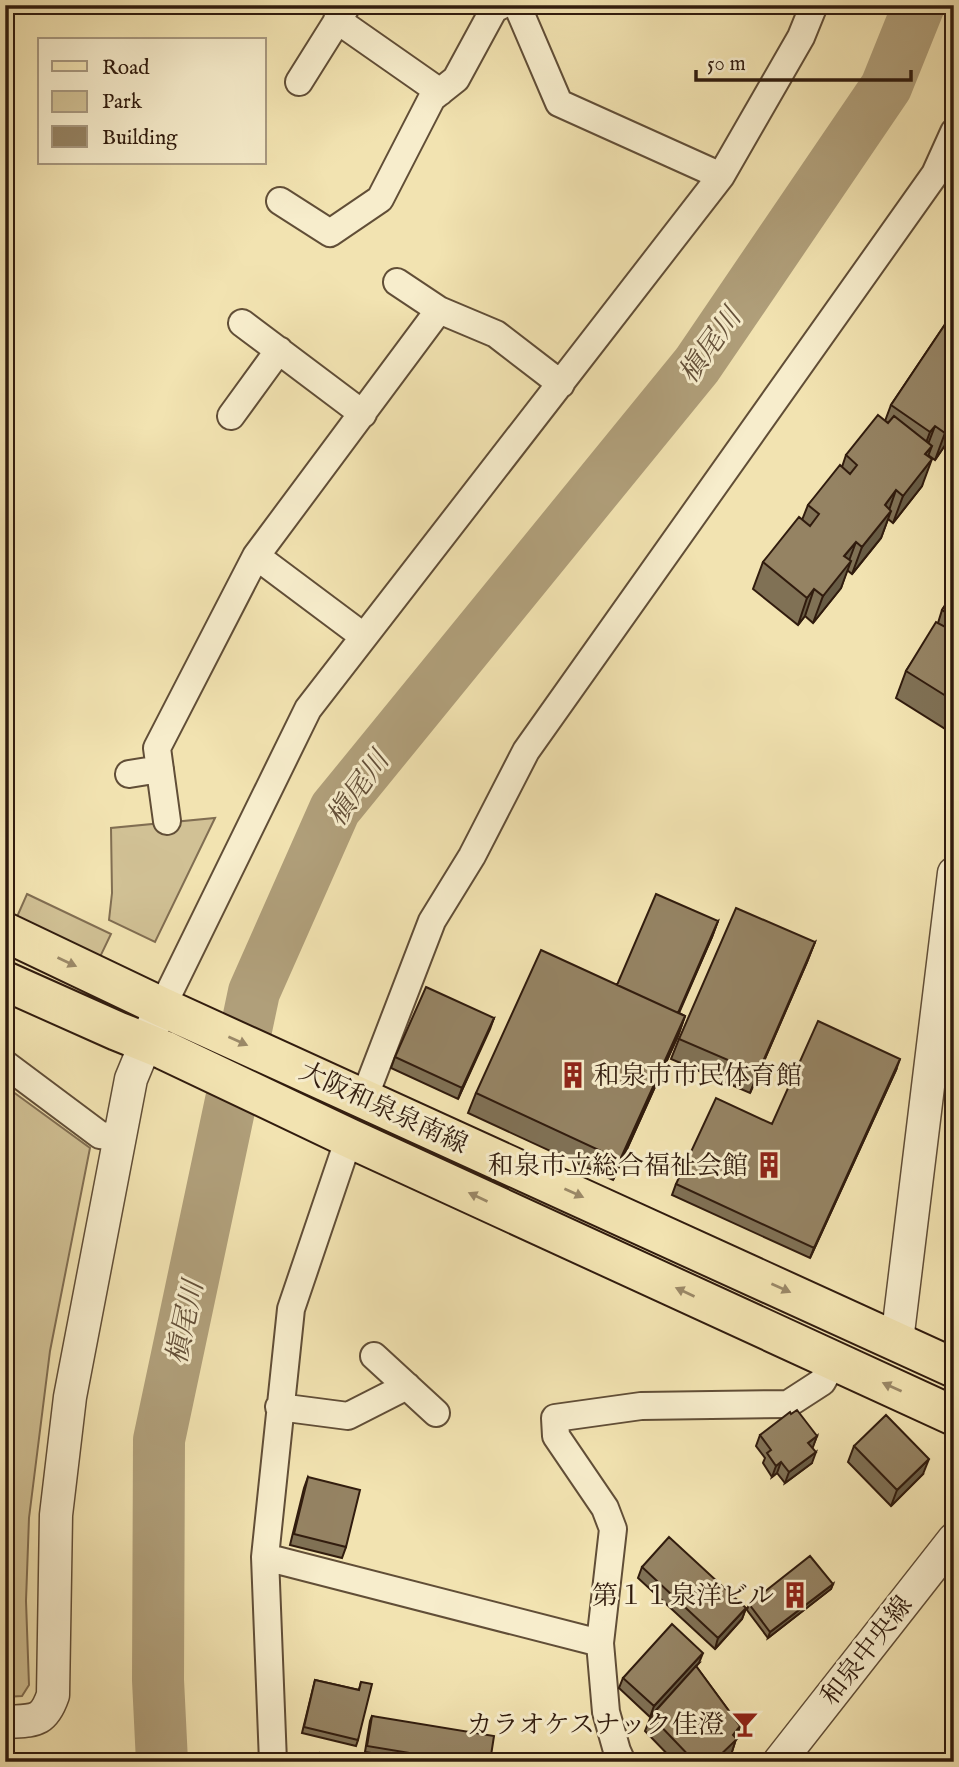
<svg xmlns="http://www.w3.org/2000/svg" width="959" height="1767" font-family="'IM FELL English','Noto Serif JP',serif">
  <rect width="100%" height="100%" fill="#f2e3b1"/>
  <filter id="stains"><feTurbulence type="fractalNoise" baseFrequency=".00286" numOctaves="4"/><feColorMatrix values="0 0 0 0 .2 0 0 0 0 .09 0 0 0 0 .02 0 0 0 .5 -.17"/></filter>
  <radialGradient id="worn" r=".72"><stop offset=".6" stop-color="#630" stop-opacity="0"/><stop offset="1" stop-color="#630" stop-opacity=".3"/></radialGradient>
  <path fill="#d1c195" stroke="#816e52" stroke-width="2" d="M215 818 155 942 109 920 112 893 111 828Z
    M27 894 111 934 99 959 16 919Z
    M5 1086 90 1148 50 1351 29 1518 26 1601 29 1685 22 1696 5 1697Z"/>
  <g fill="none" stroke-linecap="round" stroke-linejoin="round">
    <path stroke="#b09f7a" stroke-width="52" d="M162 1762 158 1680 159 1440 254 992 335 809 697 365 886 87 919 5"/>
    <defs>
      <path id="minor" d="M517 5 559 103 721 176
        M337 20 440 92
        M299 82 346 7
        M280 201 330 233 380 199 432 98 456 79 494 9 502 5
        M397 282 439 310 496 334 561 384
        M242 323 363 414
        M231 416 279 350
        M256 556 363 636
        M129 774 160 769
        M167 821 157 748 256 556 439 310
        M162 1007 308 709 721 176 801 37 814 5
        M5 1064 100 1135 119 1137
        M364 1098 432 921 472 856 526 751 935 174 954 132
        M374 1356 436 1413
        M279 1407 348 1416 407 1386
        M265 1557 600 1643
        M273 1762 265 1557 291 1309 349 1138
        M622 1762 617 1751 606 1712 600 1643 613 1529 605 1508 556 1436 555 1418 641 1406 788 1404 822 1382 834 1361"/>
      <path id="tertiary" d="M897 1341 954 873
        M5 1722C33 1720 43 1724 53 1695L56 1515 70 1397 131 1079 155 1021
        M779 1762 954 1539"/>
      <path id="primary" d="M5 932 162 1007 954 1368
        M5 981 117 1031 164 1050 349 1138 954 1416"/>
    </defs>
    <use href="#minor" stroke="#614e37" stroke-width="30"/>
    <use href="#tertiary" stroke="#614e37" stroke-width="35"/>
    <use href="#primary" stroke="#311c0e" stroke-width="42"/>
    <use href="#minor" stroke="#f7edcc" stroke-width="26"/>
    <use href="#tertiary" stroke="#f7edcc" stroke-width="32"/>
    <use href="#primary" stroke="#f2e3b1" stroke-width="38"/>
  </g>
  <path fill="#807155" stroke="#311c0e" stroke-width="2" d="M954 311V432L935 460 928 455 922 486 893 523 888 519 881 538 852 574 847 570 841 588 813 623 805 616 798 625 753 589 763 562 802 520 808 505 842 467 846 455 885 421 891 405Z
    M954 592V719L947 730 896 698 906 671 938 623 942 610Z
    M718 921 712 937 679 1013 685 1016 678 1036 613 1180 468 1113 476 1093 617 985Z
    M815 942 807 962 750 1093 671 1059 679 1039Z
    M494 1018 458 1099 391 1068 395 1057Z
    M896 1070 810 1258 672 1195 676 1184 772 1124Z
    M760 1435 817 1436 812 1448V1463L785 1483 777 1473 772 1477 763 1463 765 1458 756 1446Z
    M854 1446 923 1474 891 1506 848 1462Z
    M308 1477 346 1547 342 1558 290 1545 304 1488Z
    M642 1567 746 1608 742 1619 715 1649 638 1578Z
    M833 1584 831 1589 768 1638 747 1610 749 1604Z
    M699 1663 696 1666 740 1726 731 1755 724 1762H675L645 1731 651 1716 650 1717 619 1688 623 1678Z
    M315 1680 359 1690 361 1682 358 1740 356 1746 302 1733Z
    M372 1716 490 1762H428L365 1752 370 1721Z"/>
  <path fill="#685c45" stroke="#311c0e" stroke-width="2" d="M954 420V432L935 460 945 433Z
    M935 426 925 452 920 459 930 432Z
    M932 446 922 472 932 459 922 486 893 523 903 496 925 454Z
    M896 490 887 516 891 511 881 538 852 574 862 547 885 505Z
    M856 542 847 566 851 561 841 588 813 623 823 596 844 556Z
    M814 589 805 616 798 625 807 598Z
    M954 711V719L947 730Z
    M718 921 712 937 670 1032 676 1017Z
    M815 942 807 962 750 1093 758 1073Z
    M685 1016 678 1036 613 1180 620 1160Z
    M494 1018 490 1029 458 1099 462 1088Z
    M900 1059 896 1070 810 1258 814 1248Z
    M817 1436 813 1447 804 1454 808 1443Z
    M816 1452 812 1463 785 1483 789 1472Z
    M929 1459 923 1474 891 1506 897 1490Z
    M781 1462 777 1473 772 1477 776 1466Z
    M833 1584 831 1589 768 1638 770 1632Z
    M746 1608 742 1619 715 1649 718 1638Z
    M703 1653 699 1663 650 1717 654 1706Z
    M740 1726 731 1755 724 1762H713Z"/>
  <path fill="#958363" stroke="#311c0e" stroke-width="2" d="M954 311V420L945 433 935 426 930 432 891 405Z
    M878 415 888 423 894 416 932 446 925 454 932 459 903 496 896 490 885 505 891 511 862 547 856 542 844 556 851 561 823 596 814 589 807 598 763 562 799 517 810 526 819 514 808 505 840 465 850 474 857 465 846 455Z
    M954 592V618L942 610Z
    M954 621V701L906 671 936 622 949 629Z
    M656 894 718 921 678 1013 617 985Z
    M736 908 815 942 758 1073 679 1039Z
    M541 950 685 1016 620 1160 476 1093Z
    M426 987 494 1018 462 1088 395 1057Z
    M818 1021 900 1059 814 1248 676 1184 716 1098 772 1124Z
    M797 1410 817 1436 808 1443 816 1452 789 1472 781 1462 776 1466 767 1453 771 1450 760 1435 790 1412 791 1414Z
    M886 1415 929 1459 897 1490 854 1446Z
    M308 1477 360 1490 346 1547 294 1534Z
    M669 1537 746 1608 718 1638 642 1567Z
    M810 1556 833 1584 770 1632 749 1604Z
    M672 1624 703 1653 654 1706 623 1678Z
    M696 1666 740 1726 733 1735 737 1739 713 1762H695L651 1716Z
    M315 1680 359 1690 361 1682 372 1684 358 1740 304 1727Z
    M372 1716 494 1736 490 1762H464L367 1746Z
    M320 1753 367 1762H318Z
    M582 1759 583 1762H566Z"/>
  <defs><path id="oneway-solid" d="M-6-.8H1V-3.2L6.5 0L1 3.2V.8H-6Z" transform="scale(1.75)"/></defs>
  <g fill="#9b8968">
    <use href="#oneway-solid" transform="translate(67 962) rotate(25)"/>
    <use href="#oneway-solid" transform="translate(238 1041) rotate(24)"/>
    <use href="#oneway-solid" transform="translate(574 1193) rotate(24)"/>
    <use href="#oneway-solid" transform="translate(478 1197) rotate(-155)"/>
    <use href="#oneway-solid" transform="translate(781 1288) rotate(24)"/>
    <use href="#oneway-solid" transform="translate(685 1292) rotate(-155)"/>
    <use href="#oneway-solid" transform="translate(892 1387) rotate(-156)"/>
  </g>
  <defs>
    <symbol id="building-bare" viewBox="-9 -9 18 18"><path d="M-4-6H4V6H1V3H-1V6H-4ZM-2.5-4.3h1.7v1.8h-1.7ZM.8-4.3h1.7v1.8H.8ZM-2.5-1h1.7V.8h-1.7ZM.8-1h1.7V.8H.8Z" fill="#8f2418" stroke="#f7edcc" stroke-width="2.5" paint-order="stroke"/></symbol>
    <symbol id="bar-bare" viewBox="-9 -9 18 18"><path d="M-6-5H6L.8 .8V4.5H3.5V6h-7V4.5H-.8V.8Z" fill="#8f2418" stroke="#f7edcc" stroke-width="2.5" paint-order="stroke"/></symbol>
  </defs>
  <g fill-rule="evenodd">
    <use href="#building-bare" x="554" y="1056" width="38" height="38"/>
    <use href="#building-bare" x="750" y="1146" width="38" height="38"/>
    <use href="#building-bare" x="776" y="1576" width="38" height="38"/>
    <use href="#bar-bare" x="726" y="1705" width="38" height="38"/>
  </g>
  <g text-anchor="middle" stroke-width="6" stroke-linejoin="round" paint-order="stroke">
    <g font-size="26" fill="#311c0e" stroke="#f7edcc" text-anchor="end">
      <text x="594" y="1084" text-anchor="start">和泉市市民体育館</text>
      <text x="748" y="1174">和泉市立総合福祉会館</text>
      <text x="774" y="1604">第１１泉洋ビル</text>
      <text x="724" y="1733">カラオケスナック佳澄</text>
    </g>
    <g font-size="26" fill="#311c0e" stroke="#f7edcc">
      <text transform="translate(384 1107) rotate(25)" y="9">大阪和泉泉南線</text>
      <text transform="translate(866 1650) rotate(-52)" y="9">和泉中央線</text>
    </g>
    <g font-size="28" font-style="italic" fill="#645039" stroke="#f7edcc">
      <text transform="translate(709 345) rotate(-54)" y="10">槇尾川</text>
      <text transform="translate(357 788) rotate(-54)" y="10">槇尾川</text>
      <text transform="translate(184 1322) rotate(-78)" y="10">槇尾川</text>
    </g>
  </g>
  <rect width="959" height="1767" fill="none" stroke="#f2e3b1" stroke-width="28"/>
  <rect x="7" y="7" width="945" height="1753" fill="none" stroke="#311c0e" stroke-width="3.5"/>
  <rect x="14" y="14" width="931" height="1739" fill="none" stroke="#311c0e" stroke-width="2"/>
  <rect x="38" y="38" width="228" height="126" fill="#f7edcc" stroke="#a89980" stroke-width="2"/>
  <rect x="52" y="61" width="35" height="10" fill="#f2e3b1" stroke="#a89980" stroke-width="2"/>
  <text x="102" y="74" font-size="21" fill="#311c0e">Road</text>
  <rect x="52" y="91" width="35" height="21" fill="#d1c195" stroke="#a89980" stroke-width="2"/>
  <text x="102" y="108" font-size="21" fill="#311c0e">Park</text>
  <rect x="52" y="126" width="35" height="21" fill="#958363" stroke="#a89980" stroke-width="2"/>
  <text x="102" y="144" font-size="21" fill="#311c0e">Building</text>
  <path d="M696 70v10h215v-10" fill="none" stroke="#311c0e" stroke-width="3.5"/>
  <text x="707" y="70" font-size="21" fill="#311c0e" stroke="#f7edcc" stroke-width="5" paint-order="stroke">50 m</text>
  <rect width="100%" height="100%" filter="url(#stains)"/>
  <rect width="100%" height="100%" fill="url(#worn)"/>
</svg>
